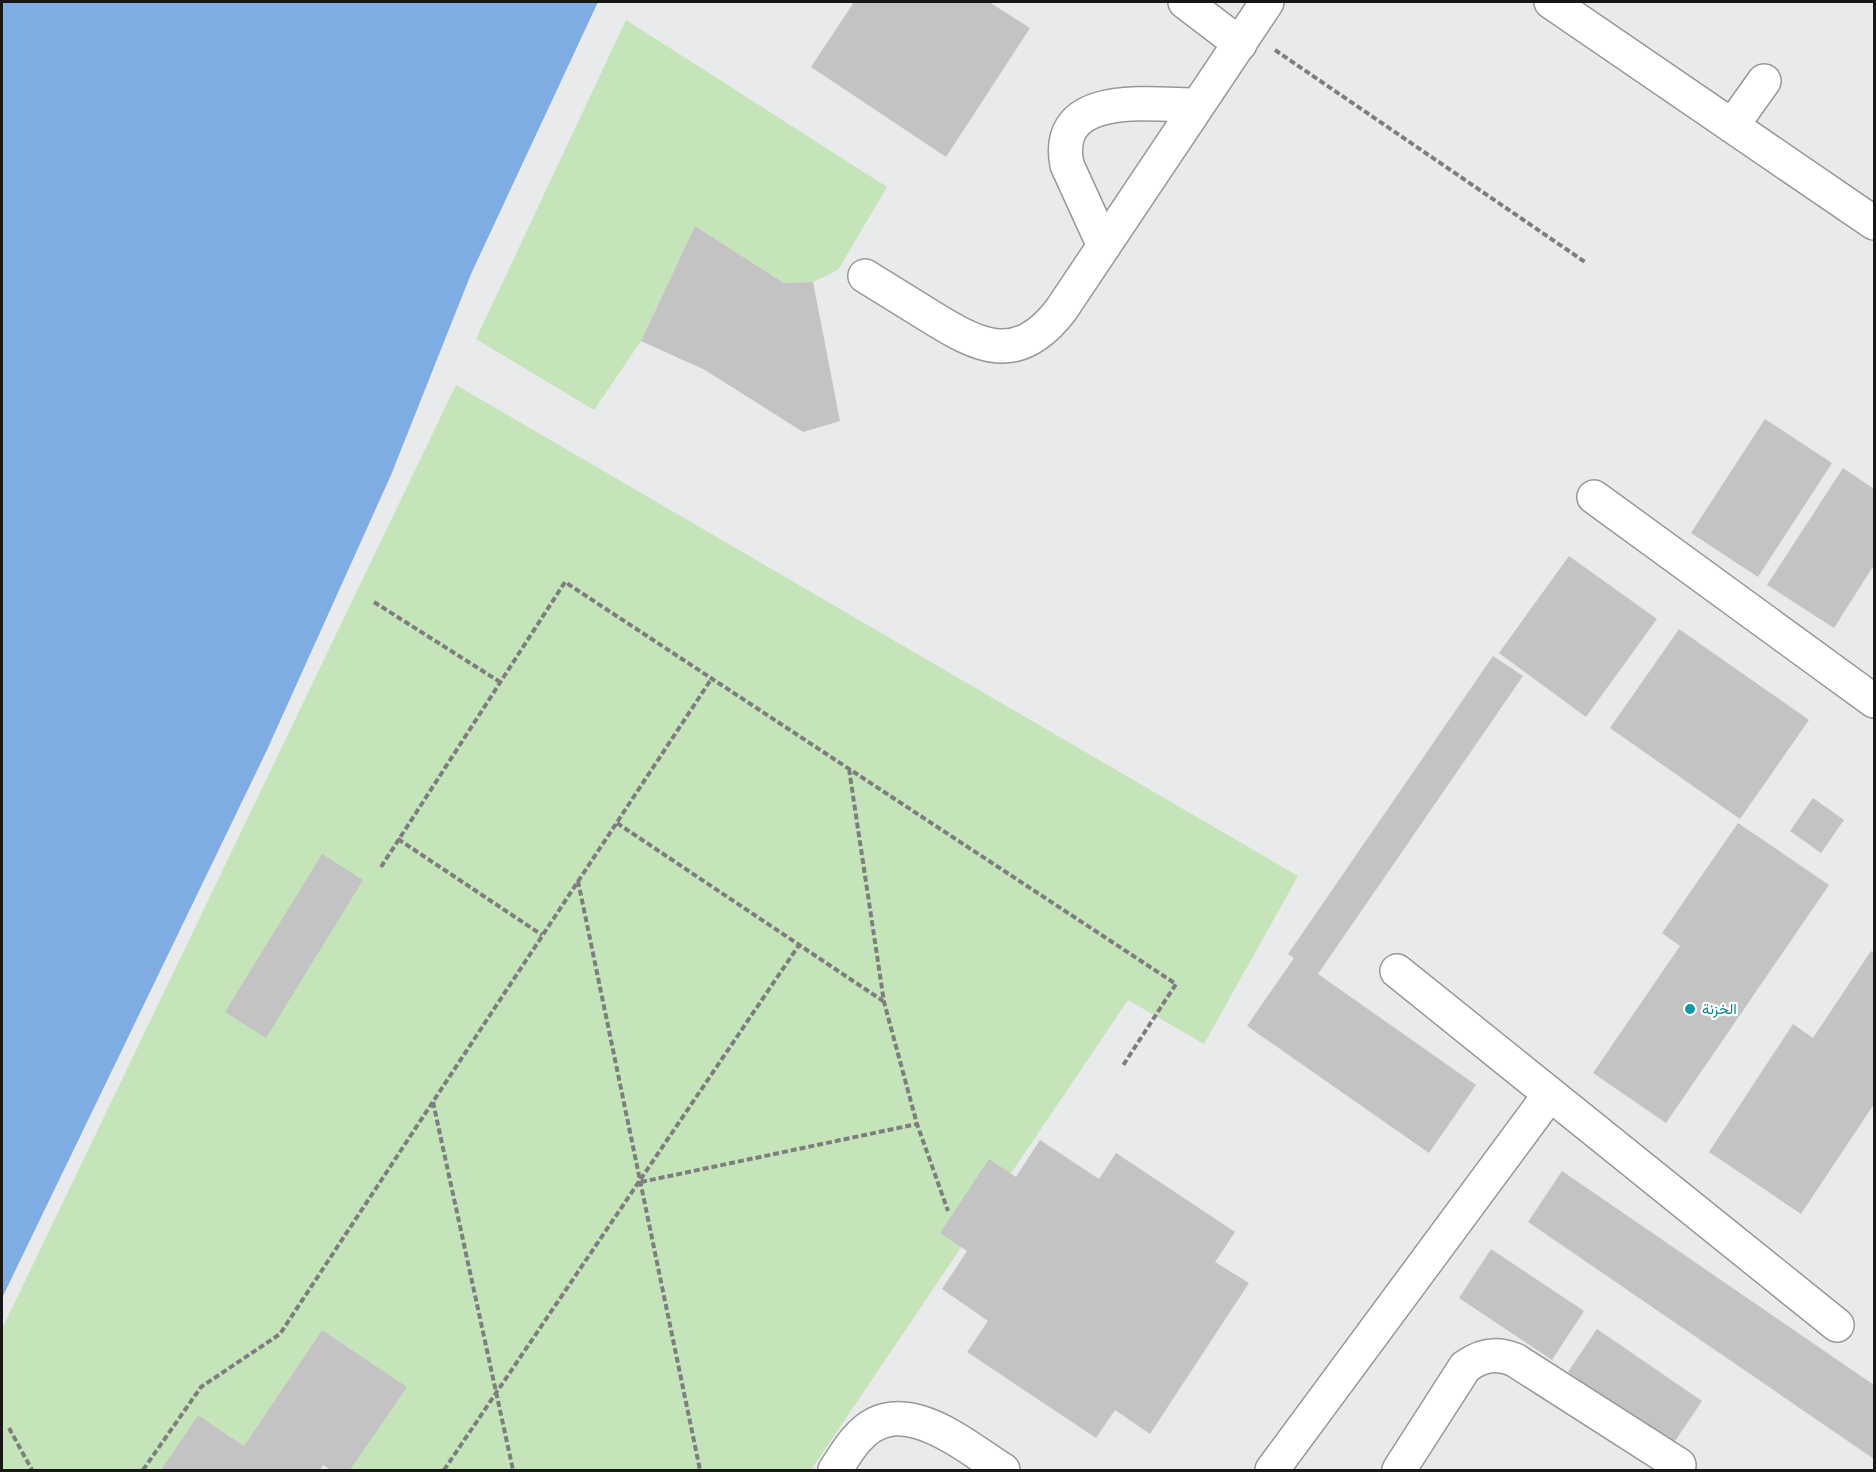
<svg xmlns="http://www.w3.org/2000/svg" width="1876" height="1472" font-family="'Libre Baskerville',Vazirmatn,serif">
  <rect width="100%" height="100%" fill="#e9eaeb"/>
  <path fill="#c5e4ba" d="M626 20 887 187 838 270 813 282 784 283 695 226 641 341 594 410 476 339Z
    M456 385 1298 876 1204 1044 1128 1000 811 1470H350L406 1387 322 1330 244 1446 198 1415 161 1470H2V1329Z"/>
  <path fill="#7fade3" d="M2 2H598L471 274 391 475 267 750 2 1298Z"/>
  <path fill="#c3c3c4" d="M854 2H989L1030 28 946 157 811 67Z
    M695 226 784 283 813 282 840 421 803 432 705 370 641 341Z
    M1765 419 1832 463 1758 577 1691 533Z
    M1843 468 1874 489V565L1834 628 1767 585Z
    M1569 556 1657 619 1586 717 1499 653Z
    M1679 629 1809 720 1740 819 1610 728Z
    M1493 656 1523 676 1318 974 1476 1085 1429 1153 1247 1026 1294 958 1288 954Z
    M1813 798 1844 820 1821 853 1790 831Z
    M1738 823 1829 885 1666 1123 1593 1073 1680 946 1662 933Z
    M322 854 363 880 266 1038 225 1012Z
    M1871 951 1874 953V1104L1801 1214 1709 1152 1793 1024 1813 1038Z
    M1040 1140 1099 1179 1116 1153 1235 1232 1215 1262 1249 1283 1150 1434 1115 1410 1096 1438 967 1352 988 1321 942 1289 967 1251 940 1233 989 1159 1016 1177Z
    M1562 1171 1874 1385V1459L1528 1222Z
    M1491 1249 1584 1311 1552 1360 1459 1298Z
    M1597 1329 1702 1401 1673 1444 1568 1372Z
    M322 1330 407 1387 350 1470H331L323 1465 320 1470H161L198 1415 244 1446Z"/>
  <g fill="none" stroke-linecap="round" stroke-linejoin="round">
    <defs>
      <path id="minor" d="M1185 2 1240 44
        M1551 2 1874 223
        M1732 126 1764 81
        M1104 246 1067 165C1052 89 1152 105 1198 105
        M865 276C886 289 907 302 928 315 979 347 1017 367 1061 310L1267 2
        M1594 497 1874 701
        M1397 971 1837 1325
        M835 1470C842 1460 848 1449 856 1440 899 1388 963 1445 1003 1470
        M1272 1470 1550 1094
        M1399 1470 1465 1367C1481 1355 1496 1352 1515 1360L1679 1465 1675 1470"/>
    </defs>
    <use href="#minor" stroke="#979899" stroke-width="36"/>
    <path stroke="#7e7e7f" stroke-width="4" stroke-dasharray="6 3" stroke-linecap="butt" d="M1275 50 1585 262
      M374 602 500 682
      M849 769 884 1002 917 1124 948 1211
      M617 823 883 1001
      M398 839 542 935
      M381 867 565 582 1176 984 1122 1067
      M578 881 700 1470
      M433 1102 513 1470
      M641 1182 917 1124
      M9 1428 32 1470
      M143 1470 201 1387 280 1334 712 678
      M444 1470 799 945"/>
    <use href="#minor" stroke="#fff" stroke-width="33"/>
  </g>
  <circle fill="#0f9aa8" stroke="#fff" stroke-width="2" cx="1690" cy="1009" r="6"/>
  <g text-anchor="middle" stroke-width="4.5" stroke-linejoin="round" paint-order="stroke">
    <g font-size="15" fill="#0d838f" stroke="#fff" text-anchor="start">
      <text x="1702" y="1014">الخزنة</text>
    </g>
  </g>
  <rect width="1876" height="1472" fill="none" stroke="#171718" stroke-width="6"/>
</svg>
